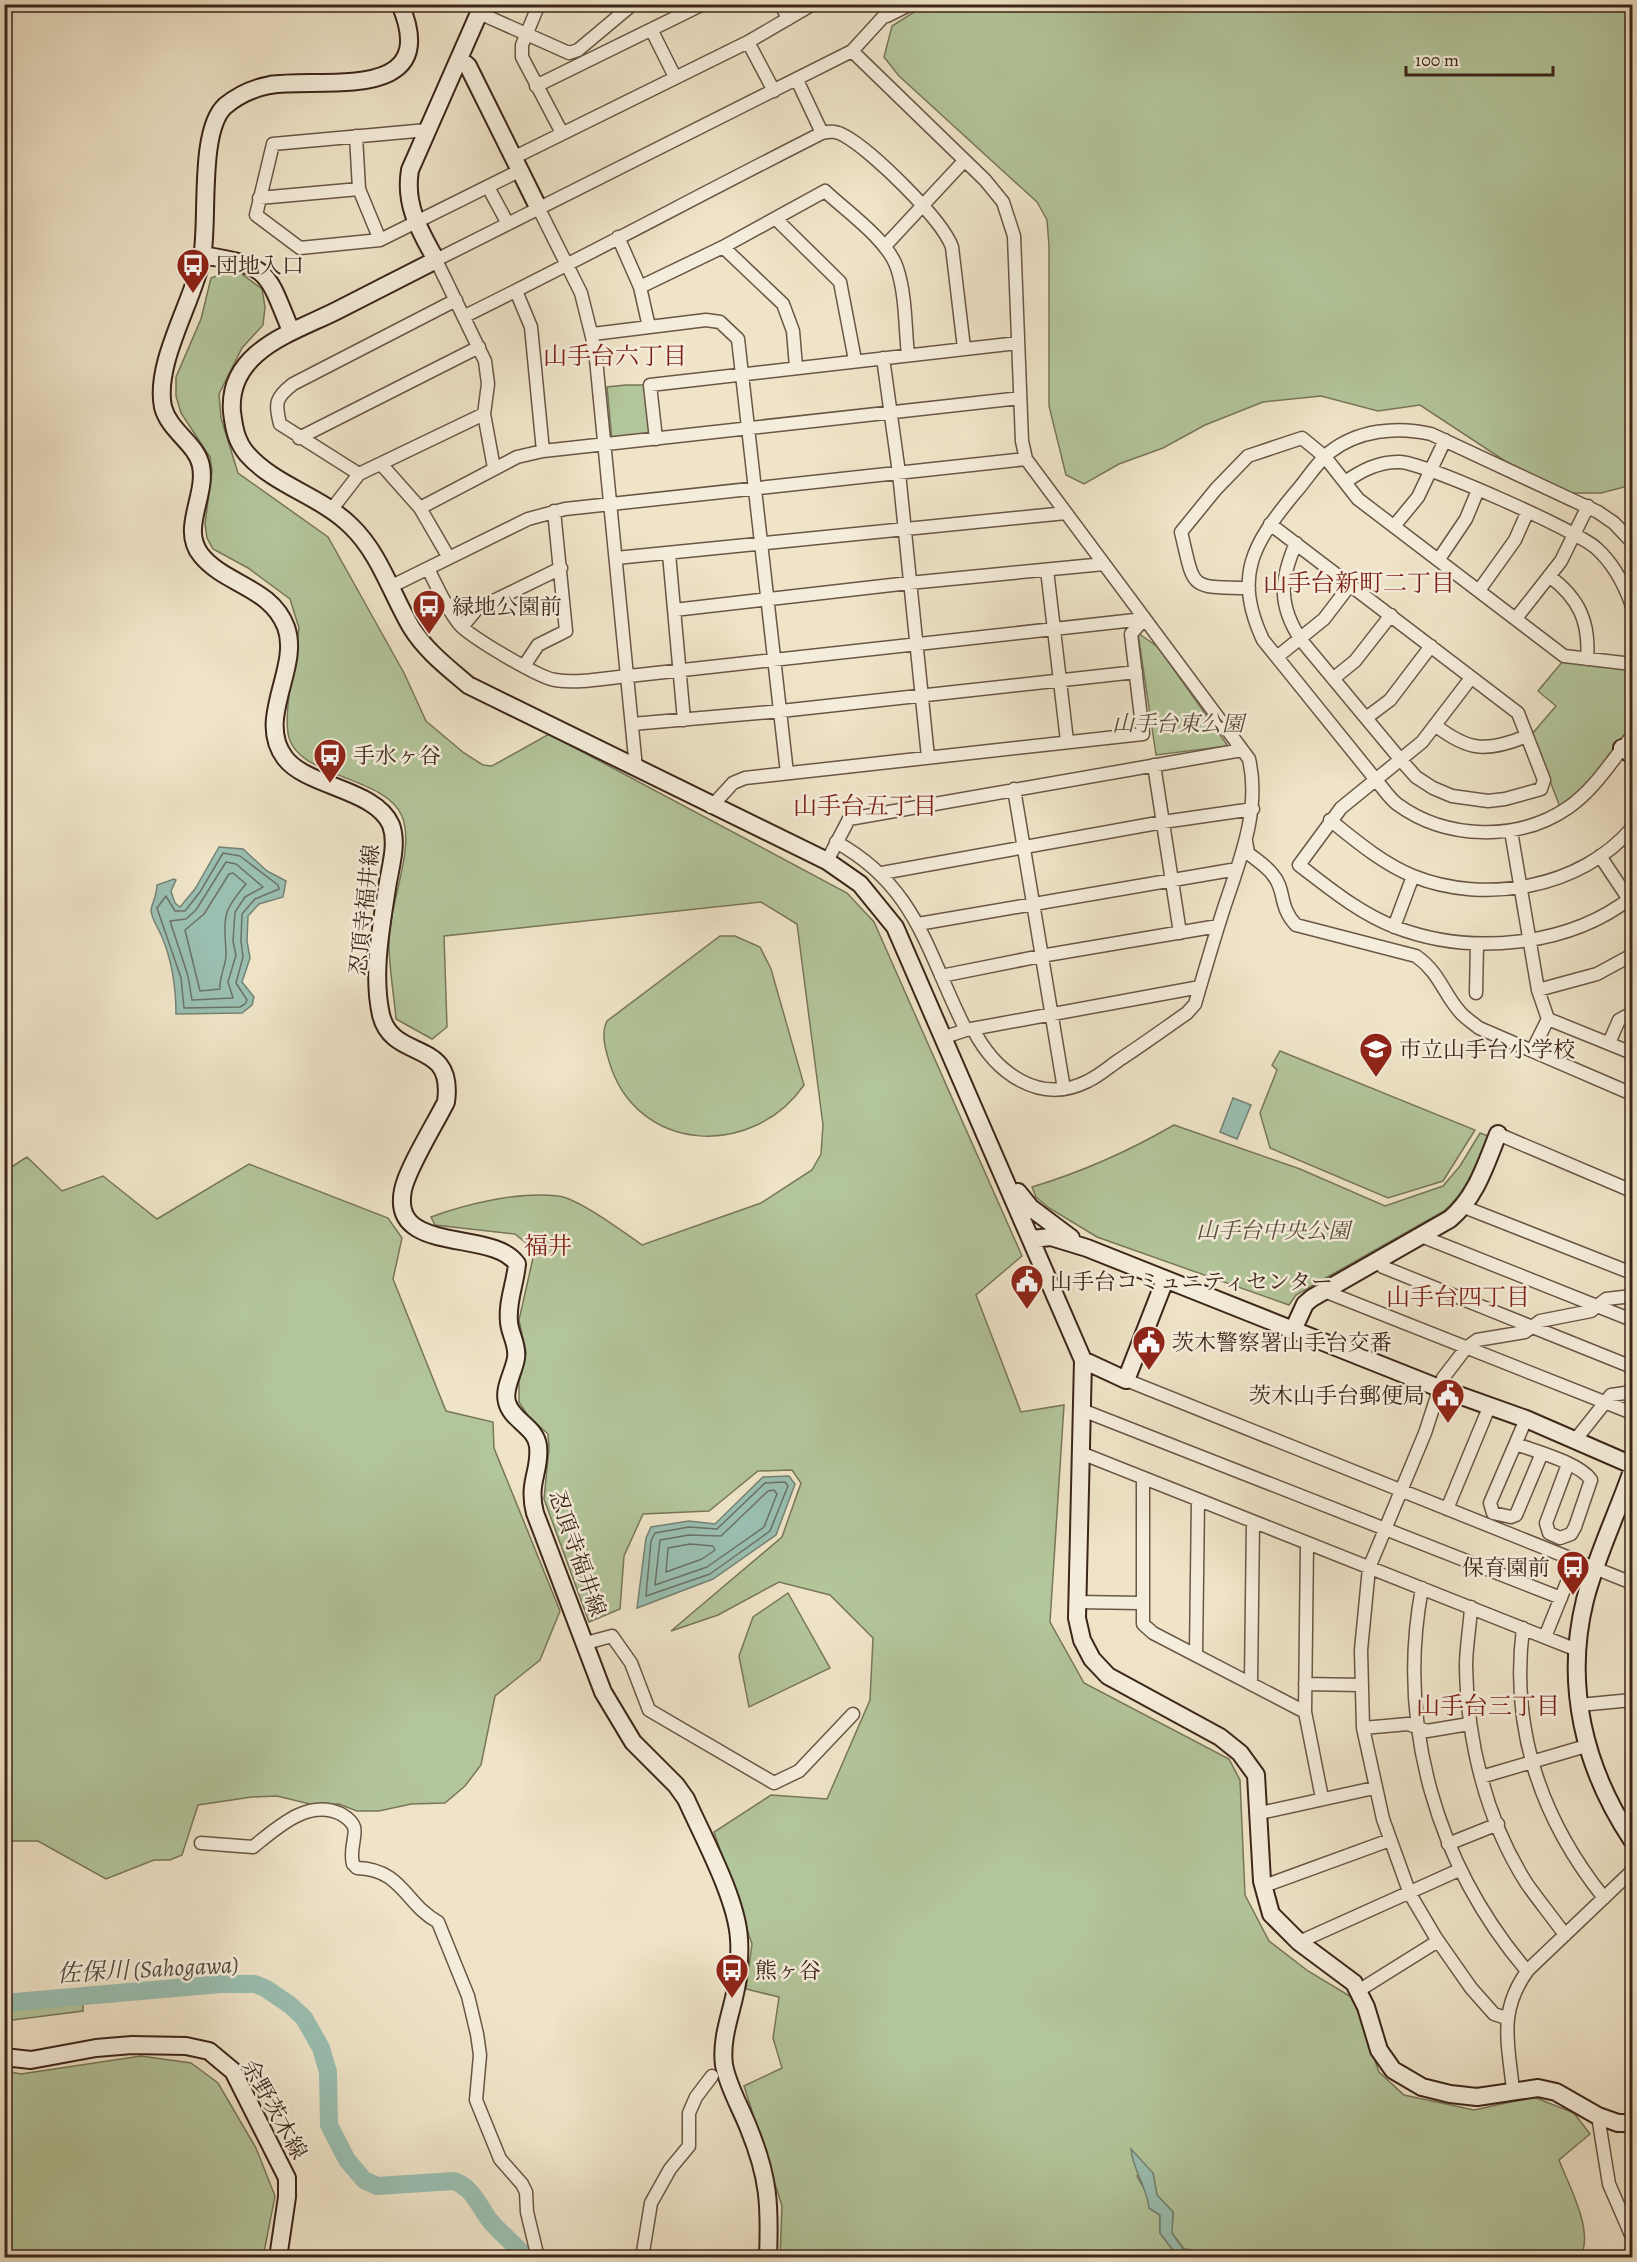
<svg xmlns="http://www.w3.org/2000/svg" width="1637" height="2262" font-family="Alegreya,'Noto Serif JP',serif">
  <rect width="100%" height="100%" fill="#efe4c8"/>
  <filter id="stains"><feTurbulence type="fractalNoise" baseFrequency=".00333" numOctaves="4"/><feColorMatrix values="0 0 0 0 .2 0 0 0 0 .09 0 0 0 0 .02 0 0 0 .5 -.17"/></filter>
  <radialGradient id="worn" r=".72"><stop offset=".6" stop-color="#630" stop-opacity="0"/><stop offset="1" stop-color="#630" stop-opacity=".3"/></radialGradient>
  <path fill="#b3c59a" stroke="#78765a" stroke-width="1.5" d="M925 5H1632V485L1601 493H1562L1534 480 1420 405 1378 411 1321 396 1263 402 1205 425 1163 448 1119 464 1084 484 1066 475 1049 406V246L1047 220 1037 202 899 76 884 57 892 26Z
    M235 269 262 289 265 307 263 325 242 348 219 394 221 418 238 473 328 537 404 673 426 721 464 753 483 765 492 766 549 734 847 893 874 922 1022 1256 976 1295 1021 1412 1064 1405 1050 1622 1084 1683 1229 1759 1240 1780 1245 1895 1269 1941 1308 1971 1353 1998 1379 2072 1404 2095 1474 2110 1534 2097 1574 2113 1590 2134 1559 2160C1569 2186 1595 2233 1580 2257H1194L1193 2250 1184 2249 1172 2233 1173 2212 1157 2195 1153 2173 1137 2176 1148 2196 1149 2208 1160 2215V2233L1178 2257H780L782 2206 744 2086 782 2068 773 2038 779 1997 746 1989 752 1944 714 1832 771 1795 827 1799 870 1700 873 1638 830 1595 779 1582 718 1615 671 1631 782 1537 801 1483 792 1470 758 1471 709 1511 643 1514 624 1556 620 1609 589 1622 544 1499 549 1448 548 1434 528 1416 519 1402V1382L526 1353 519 1320 533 1258 526 1243 515 1234 435 1225 431 1217C466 1204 520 1191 558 1196 578 1198 625 1233 642 1245L761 1203 812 1170 821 1154 823 1125 797 924 761 902 444 936 447 1027 432 1039 396 1019C394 993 388 964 389 937 390 903 415 848 402 816 385 775 294 778 288 733 284 706 296 657 299 628L290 599 248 568 213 549 207 538 205 524 212 471 210 457 181 413 176 396V377L201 319 211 278Z
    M626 385H646L652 437 612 441 607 387Z
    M1138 633 1158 647 1228 746 1156 755Z
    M1563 661 1632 669V729L1590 783 1560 807 1532 734 1556 706 1538 691Z
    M720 936H735L760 947 771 969 804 1085C753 1159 636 1154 609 1061 605 1048 601 1033 607 1021Z
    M1280 1051 1475 1130 1443 1181 1388 1198 1270 1148 1260 1113 1277 1070 1272 1065Z
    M1174 1125 1300 1169 1385 1206 1443 1186 1460 1166 1480 1133 1488 1136C1476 1164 1467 1191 1444 1211L1324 1279 1296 1295 1289 1305 1097 1237 1049 1208 1036 1197 1032 1187C1082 1172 1129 1151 1174 1125Z
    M27 1157 62 1191 103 1176 157 1219 249 1164 388 1218 402 1238 393 1279 446 1411 493 1422 494 1448 560 1611 540 1660 495 1696 481 1765 465 1786 445 1803 411 1804 379 1811H357L339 1804 314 1805 277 1796 252 1797 198 1805 182 1855 170 1860H154L106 1879 38 1841H5V1171Z
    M788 1593 830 1668 749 1707 739 1656 753 1617Z
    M83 2002V2011L5 2021V2010Z
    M141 2056 191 2063 218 2083 256 2148 275 2196 263 2257H5V2071L21 2074Z"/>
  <path fill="#9abfb1" stroke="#748274" stroke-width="1.5" d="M219 847 243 849 267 871 286 881 283 897 259 904 248 916 247 941 250 958 242 982 254 997 252 1005 242 1013 176 1014C176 987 172 961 162 937 159 929 152 920 151 911 151 905 157 896 157 885L174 879 176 880 171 891 175 903 180 907 195 889Z
    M1233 1098 1251 1105 1237 1139 1220 1132Z
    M789 1476 795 1484 776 1535 713 1579 637 1608 646 1538 651 1527 689 1521 715 1524 763 1477Z
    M1131 2149 1153 2173 1157 2195 1173 2212 1172 2233 1183 2249 1193 2250 1194 2257H1178L1160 2233V2215L1149 2208C1147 2187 1133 2171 1131 2149Z"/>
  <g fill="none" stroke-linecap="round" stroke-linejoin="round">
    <path stroke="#6b7265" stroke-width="1.5" d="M223 853 240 856 278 885 279 889 255 899 242 914 241 941 243 957 236 983 247 1000 245 1004 240 1007 184 1008 181 978 157 908 166 896 175 911H185L200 892Z
      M226 862 236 864 263 887 245 897 235 912 233 941 236 955 228 982 233 998 192 1000 188 976 170 921 186 919 196 910Z
      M233 873 246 884C222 912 224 916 226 952 227 965 219 975 220 989L200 991 185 930 204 914 229 874Z
      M785 1482 788 1486 770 1531 710 1574 646 1596 651 1541 655 1533 689 1527 717 1529 765 1483Z
      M774 1490 777 1494 764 1527 707 1567 655 1585 660 1540 689 1535 721 1536 768 1491Z
      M690 1544 713 1546 715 1550 702 1559 666 1572 668 1548Z"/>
    <path stroke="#9abfb1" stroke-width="18" d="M4 2003 221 1984H255L265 1988 290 2005 304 2018 321 2048 328 2072 329 2125 347 2160 364 2180 377 2186 454 2181C475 2189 479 2208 492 2223 503 2235 516 2246 527 2258"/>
    <defs>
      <path id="street" d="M539 4 522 45V57L562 133
        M781 4 788 19
        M479 13 569 53 578 50 633 4
        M887 16 911 4
        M652 31 675 77
        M748 42 774 91
        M852 51 985 180 1003 202 1014 236 1022 441 1026 459 1249 759C1261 811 1239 862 1223 911 1213 942 1204 973 1195 1004L1187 1013C1164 1029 1142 1045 1119 1060 1109 1067 1099 1076 1088 1081 1039 1106 995 1072 973 1029
        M797 80 822 133
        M536 86 703 4
        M427 130 273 144 256 215 300 248 380 240 521 170
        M356 136 359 189
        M515 157 748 42 813 4
        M488 187 508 224
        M259 198 359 189 380 240
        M538 207 581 293 595 349 636 768
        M776 219 840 282 855 360
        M618 237 640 287 649 327
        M885 246 964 161
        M723 247 783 304 793 331 796 367
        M640 287 723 247 825 191C846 211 888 240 897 268 906 295 905 327 908 355
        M516 291 531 327 543 451
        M465 316C585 257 703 193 822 133 831 131 837 131 845 136 872 151 942 219 952 247L964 348
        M593 334 706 320 720 322 738 339 787 773
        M883 358 899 473 928 757
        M299 438 479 347
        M656 439 650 385 1018 343
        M381 464 420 508 449 558
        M494 468 484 414 488 384 485 361 436 260 852 51 895 4
        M359 474 280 424C275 403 275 398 293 384L456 300
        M1345 482C1361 471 1379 461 1400 462 1425 463 1578 531 1596 548 1613 563 1625 586 1632 606
        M420 508 517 457 543 451 1020 398
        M332 509 359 474 484 414
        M1270 524 1518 713 1544 780 1541 789 1505 799 1488 801 1452 796 1433 788 1416 777 1400 759 1301 640C1278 605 1280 580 1296 543
        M1395 525 1418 497 1445 440
        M1632 542 1614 523 1598 512 1431 434C1397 426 1358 430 1330 452 1316 463 1306 481 1294 494 1253 544 1233 576 1263 640L1376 780C1383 788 1389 798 1397 804 1446 840 1519 842 1569 807 1595 789 1612 760 1632 736
        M669 554 684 720
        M616 558 1066 513
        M1439 559 1466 519 1478 490
        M428 569C438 588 446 608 460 625 471 637 539 678 555 680 579 684 605 678 629 676L1144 619
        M1047 570 1067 741
        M1549 576C1579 598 1590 622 1587 659
        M392 586 528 519 565 509 1026 459
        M1249 588C1188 587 1195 590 1181 532L1216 489 1248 456 1302 438 1325 457 1358 499 1564 656 1632 664
        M1480 589 1515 540 1527 513
        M674 610 909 583 1104 564
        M1517 617 1561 561 1588 506
        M462 627 477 609 561 568
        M1277 657 1324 619 1350 585
        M524 666 538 645 566 631 554 511
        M1334 678 1355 661 1391 615
        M1471 678 1422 742 1341 808 1299 865C1329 888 1359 913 1395 927 1470 956 1568 947 1632 897
        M1366 718 1390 700 1431 646
        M632 724 781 711 1136 672
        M1435 725C1469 752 1488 752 1527 736
        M1154 765 1180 933
        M1014 789 1064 1089
        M711 807 733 783 745 778 1143 734 1131 634 1144 619
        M1330 820C1356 841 1382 863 1413 876 1485 905 1581 888 1632 828
        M1511 831 1538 990 1548 1019 1632 1053
        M1246 841 1248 853C1256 860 1267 866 1273 875 1286 890 1278 906 1296 925L1416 956C1440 973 1443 993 1460 1012 1465 1018 1473 1023 1479 1028L1632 1094
        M836 842C918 887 927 954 966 1030
        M1600 856 1632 904
        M827 861 849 819 1242 750
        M882 873 1163 822 1253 809
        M918 924 1237 869
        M1394 927 1413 876
        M941 976 1041 956 1218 926
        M1538 990 1597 974 1632 955
        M1476 993 1477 944
        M942 1038 966 1030 1200 987
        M1609 1043 1619 1020 1632 1013
        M1532 1051 1548 1019
        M1498 1134 1632 1191
        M1464 1207 1632 1273
        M1421 1236 1632 1320
        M1376 1260 1383 1267 1632 1367
        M1324 1291 1632 1413
        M1126 1380 1632 1583
        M1082 1410 1561 1598
        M1526 1419 1490 1503 1493 1513 1511 1517 1516 1515 1542 1453
        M1576 1439 1611 1395 1632 1392
        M1516 1444C1535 1451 1580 1463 1591 1480L1575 1527 1571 1534 1560 1538 1549 1533 1546 1523 1568 1464
        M1081 1453 1577 1650
        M1143 1478V1624L1153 1633 1305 1712 1322 1798
        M1447 1509 1490 1405
        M1422 1588C1396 1726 1437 1865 1527 1971
        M1077 1602 1141 1603
        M1471 1607C1470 1627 1466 1647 1466 1666 1467 1741 1486 1820 1527 1884 1539 1901 1553 1918 1565 1935
        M1523 1628C1510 1730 1541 1819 1604 1898
        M1545 1637 1576 1560
        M586 1643 612 1636 631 1663 649 1710 774 1783 799 1771 853 1714
        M1196 1654 1198 1500
        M1251 1682 1253 1522
        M1305 1684 1361 1685
        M1579 1705 1632 1700
        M1305 1712 1307 1543
        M1363 1728 1408 1724 1427 1731 1469 1724
        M1481 1777 1586 1746
        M1260 1813 1374 1788
        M201 1843 253 1847C277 1828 308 1798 341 1814 346 1817 352 1821 354 1827 357 1835 349 1850 353 1864L357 1868C402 1869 406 1905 438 1922L468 1996 477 2034 480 2055 476 2100 500 2159 522 2184 526 2192 527 2212 538 2258
        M1448 1844 1498 1824
        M1264 1886 1390 1840
        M1299 1942 1459 1870
        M1358 1991 1438 1941
        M1506 2018 1494 2014 1471 1988 1436 1938 1410 1894 1383 1819 1363 1728 1361 1650 1369 1568 1425 1433 1443 1378 1466 1348 1477 1340 1525 1332 1540 1321 1591 1311 1606 1299 1632 1296
        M1513 2090C1508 2042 1498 2011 1528 1970L1632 1871
        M1598 2116 1609 2184 1632 2237
        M642 2258 651 2203 670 2169 689 2146V2113L696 2097 712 2076"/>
      <path id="secondary" d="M400 4C443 104 322 77 270 85 254 88 237 96 225 106 198 131 209 221 202 258 193 302 154 363 163 407 169 431 197 444 201 466 207 496 180 529 201 555 225 585 271 587 286 627 301 668 255 719 285 758 307 787 376 789 391 825 398 844 390 868 387 888 381 928 372 974 381 1015 393 1063 455 1037 446 1102 435 1124 407 1169 403 1190 390 1256 493 1228 517 1264 515 1285 507 1301 509 1322 510 1335 518 1344 516 1358 514 1372 503 1388 507 1402 511 1420 536 1427 538 1446 541 1471 527 1482 535 1513L603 1692 633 1742 676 1785 686 1799C703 1837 737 1899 739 1939 740 1951 739 1964 738 1976 735 2006 720 2034 724 2065 728 2087 741 2108 749 2129 769 2178 770 2205 768 2258
        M483 4 410 170C404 205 420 231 436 260 403 277 371 293 338 310 295 332 227 350 232 412 234 428 236 441 247 454 275 486 321 496 351 526 380 554 391 593 411 627 425 650 447 667 468 685L827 861 860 884 895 927 1083 1360 1077 1618 1082 1640 1092 1659 1108 1676 1220 1737 1240 1753 1256 1775 1262 1881 1271 1914 1299 1942 1354 1983 1366 2007 1379 2050 1393 2070 1422 2087 1450 2094 1477 2097 1538 2088 1556 2092 1598 2116 1618 2123H1632
        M460 59 468 66 538 207
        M202 255C270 266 266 270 291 331
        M1622 748 1632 755
        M1018 1192 1031 1208 1071 1238
        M1032 1239 1051 1237 1087 1248 1439 1388 1526 1419 1632 1465
        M1294 1328 1305 1304 1312 1298 1450 1219C1476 1197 1485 1166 1498 1134
        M1083 1360 1126 1380 1165 1280
        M1632 1471C1617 1514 1596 1557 1585 1600 1564 1685 1584 1768 1632 1840
        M4 2057 31 2060 96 2048 132 2045 186 2046 209 2051 233 2071 287 2178V2197L278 2258"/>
    </defs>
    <use href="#street" stroke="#695645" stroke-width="15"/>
    <use href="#secondary" stroke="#3c2619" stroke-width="20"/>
    <use href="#street" stroke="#f5eddb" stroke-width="12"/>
    <use href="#secondary" stroke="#f5eddb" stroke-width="16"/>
  </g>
  <defs>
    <symbol id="bus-pin" viewBox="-11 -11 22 30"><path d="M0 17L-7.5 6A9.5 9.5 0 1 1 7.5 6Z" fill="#8f2418" stroke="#f5eddb"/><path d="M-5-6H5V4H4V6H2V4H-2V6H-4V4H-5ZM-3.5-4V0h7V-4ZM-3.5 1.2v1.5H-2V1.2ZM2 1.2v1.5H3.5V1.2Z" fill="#fff"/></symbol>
    <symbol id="school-pin" viewBox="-11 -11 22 30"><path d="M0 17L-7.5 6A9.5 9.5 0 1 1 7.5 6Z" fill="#8f2418" stroke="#f5eddb"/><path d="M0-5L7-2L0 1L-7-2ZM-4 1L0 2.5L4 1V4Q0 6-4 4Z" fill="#fff"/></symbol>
    <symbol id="civic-pin" viewBox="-11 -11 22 30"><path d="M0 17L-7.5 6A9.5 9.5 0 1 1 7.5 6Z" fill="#8f2418" stroke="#f5eddb"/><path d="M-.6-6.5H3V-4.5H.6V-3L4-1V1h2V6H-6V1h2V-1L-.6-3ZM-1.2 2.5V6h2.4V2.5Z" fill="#fff"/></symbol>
  </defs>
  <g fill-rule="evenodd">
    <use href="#bus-pin" x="174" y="246" width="38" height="52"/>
    <use href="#bus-pin" x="410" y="587" width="38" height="52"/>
    <use href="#bus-pin" x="311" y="736" width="38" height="52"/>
    <use href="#school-pin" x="1357" y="1030" width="38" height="52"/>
    <use href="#civic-pin" x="1008" y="1262" width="38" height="52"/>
    <use href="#civic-pin" x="1130" y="1323" width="38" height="52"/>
    <use href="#civic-pin" x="1429" y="1376" width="38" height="52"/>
    <use href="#bus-pin" x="1554" y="1548" width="38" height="52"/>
    <use href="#bus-pin" x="713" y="1951" width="38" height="52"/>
  </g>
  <g text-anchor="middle" stroke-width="5" stroke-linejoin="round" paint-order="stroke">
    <g font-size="22" fill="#3c2619" stroke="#f5eddb" text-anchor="start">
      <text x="216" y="273">団地入口</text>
      <text x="452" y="614">緑地公園前</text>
      <text x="353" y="763">手水ヶ谷</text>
      <text x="1399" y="1057">市立山手台小学校</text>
      <text x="1050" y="1289">山手台コミュニティセンター</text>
      <text x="1172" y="1350">茨木警察署山手台交番</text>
      <text x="1425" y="1403" text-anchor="end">茨木山手台郵便局</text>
      <text x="1550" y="1575" text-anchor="end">保育園前</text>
      <text x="755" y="1978">熊ヶ谷</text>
    </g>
    <g font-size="22" font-style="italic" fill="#5a4e39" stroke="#f5eddb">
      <text x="1178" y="731">山手台東公園</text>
      <text x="1273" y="1238">山手台中央公園</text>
    </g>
    <g font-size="22" fill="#3c2619" stroke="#f5eddb">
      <text transform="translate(364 910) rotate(-84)" y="8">忍頂寺福井線</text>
      <text transform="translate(578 1553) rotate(71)" y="8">忍頂寺福井線</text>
      <text transform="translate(275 2109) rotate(61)" y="8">余野茨木線</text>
    </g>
    <g font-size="24" fill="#7a1f14" stroke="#f5eddb">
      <text x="615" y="364">山手台六丁目</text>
      <text x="1359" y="591">山手台新町二丁目</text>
      <text x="865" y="814">山手台五丁目</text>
      <text x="548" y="1254">福井</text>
      <text x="1458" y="1305">山手台四丁目</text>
      <text x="1488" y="1714">山手台三丁目</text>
    </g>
    <g font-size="24" font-style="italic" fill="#544c3f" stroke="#f5eddb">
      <text transform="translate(148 1969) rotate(-3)" y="8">佐保川 (Sahogawa)</text>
    </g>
  </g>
  <rect width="1637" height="2262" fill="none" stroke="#efe4c8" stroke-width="24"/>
  <rect x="6" y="6" width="1625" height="2250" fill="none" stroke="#3c2619" stroke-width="3"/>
  <rect x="12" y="12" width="1613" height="2238" fill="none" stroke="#3c2619" stroke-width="1.5"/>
  <path d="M1406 66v9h147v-9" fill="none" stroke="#3c2619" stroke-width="3"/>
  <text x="1415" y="66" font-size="18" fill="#3c2619" stroke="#f5eddb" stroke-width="4.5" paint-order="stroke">100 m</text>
  <rect width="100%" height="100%" filter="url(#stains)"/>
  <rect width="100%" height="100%" fill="url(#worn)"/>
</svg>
